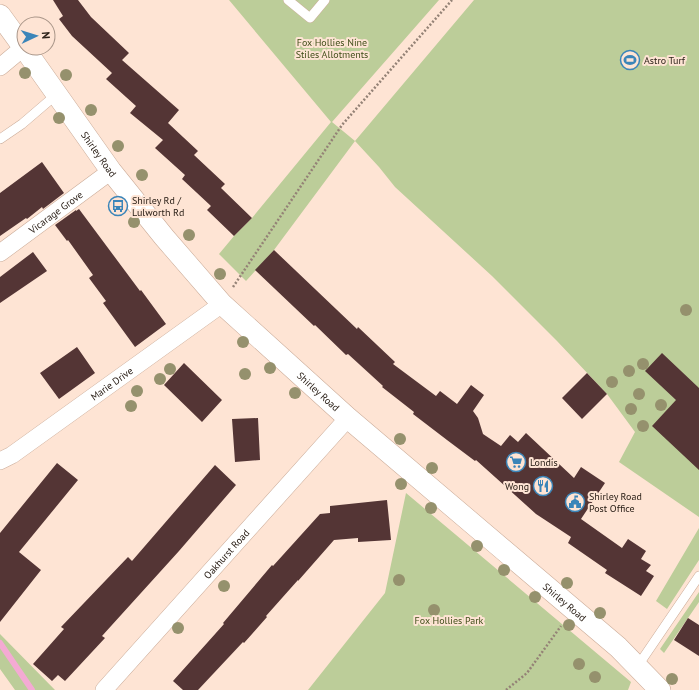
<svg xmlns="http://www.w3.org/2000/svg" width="699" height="690" font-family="'PT Sans',sans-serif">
  <rect width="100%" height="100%" fill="#fee4d4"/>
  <path fill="#bccd99" d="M229 0H439L332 122 355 141 474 0H699V517L619 462 635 432 607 394 557 341 492 276 395 187 379 167 355 141 274 250 246 281 218 253 219 254 234 236 252 218 331 122Z
    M406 493 631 682 628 690H308L385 593Z
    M699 528V560L667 609 656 601Z
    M699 592V602L664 653 660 649Z
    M0 634 55 690H15L0 669Z"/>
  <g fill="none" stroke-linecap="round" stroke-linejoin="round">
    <path stroke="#f4aad3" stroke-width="6" d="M0 643 32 690"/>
  </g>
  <path fill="#543535" d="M53 0H78L91 17 129 53 122 60 179 110 168 123 198 151 194 155 225 184 221 188 252 218 234 236 207 210 211 206 182 179 185 175 155 148 163 140 130 113 136 106 106 79 112 73 72 36 59 19 63 16Z
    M42 162 64 193 43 209 42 207 27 219 26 218 0 236V193Z
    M79 209 140 291 141 290 166 324 135 347 103 303 106 301 89 278 93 275 68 240 67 241 55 225 76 210V211Z
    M274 250 357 329 358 327 395 362 393 364 436 396 440 391 457 404 471 385 484 395 473 411 478 418 483 434 501 446 510 435 518 442 526 433 574 478 581 467 605 483 581 519 622 548 628 539 646 551 641 559 651 565 646 571 654 576 641 596 605 573 607 570 568 543 571 537 536 514 476 460 475 461 447 440 413 414 414 412 382 387 383 386 348 354 346 355 315 325 314 326 255 270Z
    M33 252 47 271 0 303V277Z
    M77 347 95 373 59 399 40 373Z
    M662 353 699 388V470L652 426 676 400 645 371Z
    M184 363 222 400 202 422 164 385Z
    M587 373 607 394 582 419 562 398Z
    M258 418 260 460 235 462 232 419Z
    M57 463 78 480 19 552 41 570 0 622V533Z
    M215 465 236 485 179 551 102 636 105 638 65 681 58 675 52 681 33 664 64 629 61 627 128 557 132 561Z
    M387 500 391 540 358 542V538L334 540 298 581V580L266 616 267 617 244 643 243 642 198 690H183L173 681 224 624 223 623 272 565 273 566 320 514 330 513V506Z
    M688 618 699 625V656L674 640Z"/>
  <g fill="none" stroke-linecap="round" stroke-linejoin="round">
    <defs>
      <path id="service" d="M288 0 310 18 325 0
        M0 139 22 124 57 94
        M637 667 699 576"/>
      <g id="minor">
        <path d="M0 67 24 47"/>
        <path id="s1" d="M0 253 111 171"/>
        <path id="s2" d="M0 461 12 455 222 304"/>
        <path id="s3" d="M104 690 348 418"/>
      </g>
      <g id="tertiary">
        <path d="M0 15 24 48"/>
        <path id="s4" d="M24 48 111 171 164 237 222 304 348 418 618 647 660 690"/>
      </g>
    </defs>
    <use href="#service" stroke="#cbac99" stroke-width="10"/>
    <use href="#minor" stroke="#cbac99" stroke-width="18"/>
    <use href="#tertiary" stroke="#cbac99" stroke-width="22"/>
    <path stroke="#948276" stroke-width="2.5" stroke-dasharray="2 2" stroke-linecap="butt" d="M233 287 342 125 452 0
      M506 690 527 673 561 626"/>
    <use href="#service" stroke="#fff" stroke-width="9"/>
    <use href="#minor" stroke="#fff" stroke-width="17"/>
    <use href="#tertiary" stroke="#fff" stroke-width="21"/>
  </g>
  <g fill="#95916d">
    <circle cx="25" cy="73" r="6"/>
    <circle cx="66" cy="75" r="6"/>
    <circle cx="91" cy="110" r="6"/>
    <circle cx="59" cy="118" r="6"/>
    <circle cx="118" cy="146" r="6"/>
    <circle cx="142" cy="175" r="6"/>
    <circle cx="134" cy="222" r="6"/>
    <circle cx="189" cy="235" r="6"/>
    <circle cx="220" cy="274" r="6"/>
    <circle cx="686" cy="310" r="6"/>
    <circle cx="243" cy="342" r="6"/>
    <circle cx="643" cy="364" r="6"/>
    <circle cx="270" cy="368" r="6"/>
    <circle cx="170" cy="369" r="6"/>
    <circle cx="629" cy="371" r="6"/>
    <circle cx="245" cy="374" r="6"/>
    <circle cx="160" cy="379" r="6"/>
    <circle cx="612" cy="382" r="6"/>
    <circle cx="137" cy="391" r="6"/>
    <circle cx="295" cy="393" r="6"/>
    <circle cx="639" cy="394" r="6"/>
    <circle cx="661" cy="405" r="6"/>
    <circle cx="131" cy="406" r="6"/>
    <circle cx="631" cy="409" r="6"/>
    <circle cx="643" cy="426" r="6"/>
    <circle cx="400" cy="439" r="6"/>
    <circle cx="432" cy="468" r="6"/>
    <circle cx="401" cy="484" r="6"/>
    <circle cx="431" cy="508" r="6"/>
    <circle cx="477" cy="546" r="6"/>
    <circle cx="504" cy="570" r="6"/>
    <circle cx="399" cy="580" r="6"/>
    <circle cx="567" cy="583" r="6"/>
    <circle cx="224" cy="586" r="6"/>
    <circle cx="535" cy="597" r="6"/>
    <circle cx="434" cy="610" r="6"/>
    <circle cx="600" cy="613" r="6"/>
    <circle cx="569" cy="625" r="6"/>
    <circle cx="178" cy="628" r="6"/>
    <circle cx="579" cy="664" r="6"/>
    <circle cx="595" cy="677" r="6"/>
    <circle cx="672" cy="679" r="6"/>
  </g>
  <defs>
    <symbol id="stadium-ring" viewBox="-11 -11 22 22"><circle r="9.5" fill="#fee4d4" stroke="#3b85b9" stroke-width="1.5"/><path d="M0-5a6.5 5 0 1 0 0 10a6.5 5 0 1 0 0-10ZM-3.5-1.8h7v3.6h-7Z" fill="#3b85b9"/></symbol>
    <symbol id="bus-ring" viewBox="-11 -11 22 22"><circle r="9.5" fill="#fee4d4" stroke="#3b85b9" stroke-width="1.5"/><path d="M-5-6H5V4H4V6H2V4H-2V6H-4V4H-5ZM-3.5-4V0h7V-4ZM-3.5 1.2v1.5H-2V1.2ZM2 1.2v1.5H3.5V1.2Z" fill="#3b85b9"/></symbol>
    <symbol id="supermarket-ring" viewBox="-11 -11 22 22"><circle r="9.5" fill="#fee4d4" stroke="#3b85b9" stroke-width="1.5"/><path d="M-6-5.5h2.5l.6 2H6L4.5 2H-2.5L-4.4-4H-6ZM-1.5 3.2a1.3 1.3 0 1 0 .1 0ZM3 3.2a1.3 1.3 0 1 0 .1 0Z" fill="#3b85b9"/></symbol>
    <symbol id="restaurant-ring" viewBox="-11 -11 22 22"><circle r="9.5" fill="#fee4d4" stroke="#3b85b9" stroke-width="1.5"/><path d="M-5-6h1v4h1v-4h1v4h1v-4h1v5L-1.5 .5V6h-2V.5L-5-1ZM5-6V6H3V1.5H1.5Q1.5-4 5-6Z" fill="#3b85b9"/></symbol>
    <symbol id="civic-ring" viewBox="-11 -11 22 22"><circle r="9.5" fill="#fee4d4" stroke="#3b85b9" stroke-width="1.5"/><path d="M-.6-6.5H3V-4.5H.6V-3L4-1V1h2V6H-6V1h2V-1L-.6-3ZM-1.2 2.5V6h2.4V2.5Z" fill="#3b85b9"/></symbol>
  </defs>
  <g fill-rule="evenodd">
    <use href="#stadium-ring" x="619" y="49" width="22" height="22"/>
    <use href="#bus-ring" x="107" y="195" width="22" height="22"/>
    <use href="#supermarket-ring" x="505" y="451" width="22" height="22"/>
    <use href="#restaurant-ring" x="532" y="475" width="22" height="22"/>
    <use href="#civic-ring" x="564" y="491" width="22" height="22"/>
  </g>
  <g text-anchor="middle" stroke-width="4" stroke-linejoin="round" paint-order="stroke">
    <g font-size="10" fill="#3f4d18" stroke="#fee4d4">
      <text x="332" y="46">Fox Hollies Nine<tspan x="332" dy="12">Stiles Allotments</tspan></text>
      <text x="449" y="624">Fox Hollies Park</text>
    </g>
    <g font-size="10" fill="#2b2018" stroke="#fee4d4" text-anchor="start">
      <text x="644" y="64">Astro Turf</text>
      <text x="132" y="204">Shirley Rd /<tspan x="132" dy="12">Lulworth Rd</tspan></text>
      <text x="530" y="466">Londis</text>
      <text x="529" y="490" text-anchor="end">Wong</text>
      <text x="589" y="500">Shirley Road<tspan x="589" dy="12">Post Office</tspan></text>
    </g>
    <g font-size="10" fill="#2b2018" stroke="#fee4d4">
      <text dy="4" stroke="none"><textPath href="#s4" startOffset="130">Shirley Road</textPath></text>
      <text dy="4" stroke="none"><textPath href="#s1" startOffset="69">Vicarage Grove</textPath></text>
      <text dy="4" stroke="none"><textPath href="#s2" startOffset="136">Marie Drive</textPath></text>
      <text dy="4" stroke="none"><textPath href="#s4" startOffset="454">Shirley Road</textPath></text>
      <text dy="4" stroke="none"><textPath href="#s3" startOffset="183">Oakhurst Road</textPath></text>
      <text dy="4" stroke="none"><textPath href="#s4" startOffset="778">Shirley Road</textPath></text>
    </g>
  </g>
  <g transform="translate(36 36) rotate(86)"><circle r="19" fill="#fee4d4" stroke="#aa9689"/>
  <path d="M0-3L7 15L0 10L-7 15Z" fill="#3b85b9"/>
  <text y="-6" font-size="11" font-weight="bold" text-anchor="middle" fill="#2b2018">N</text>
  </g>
</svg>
